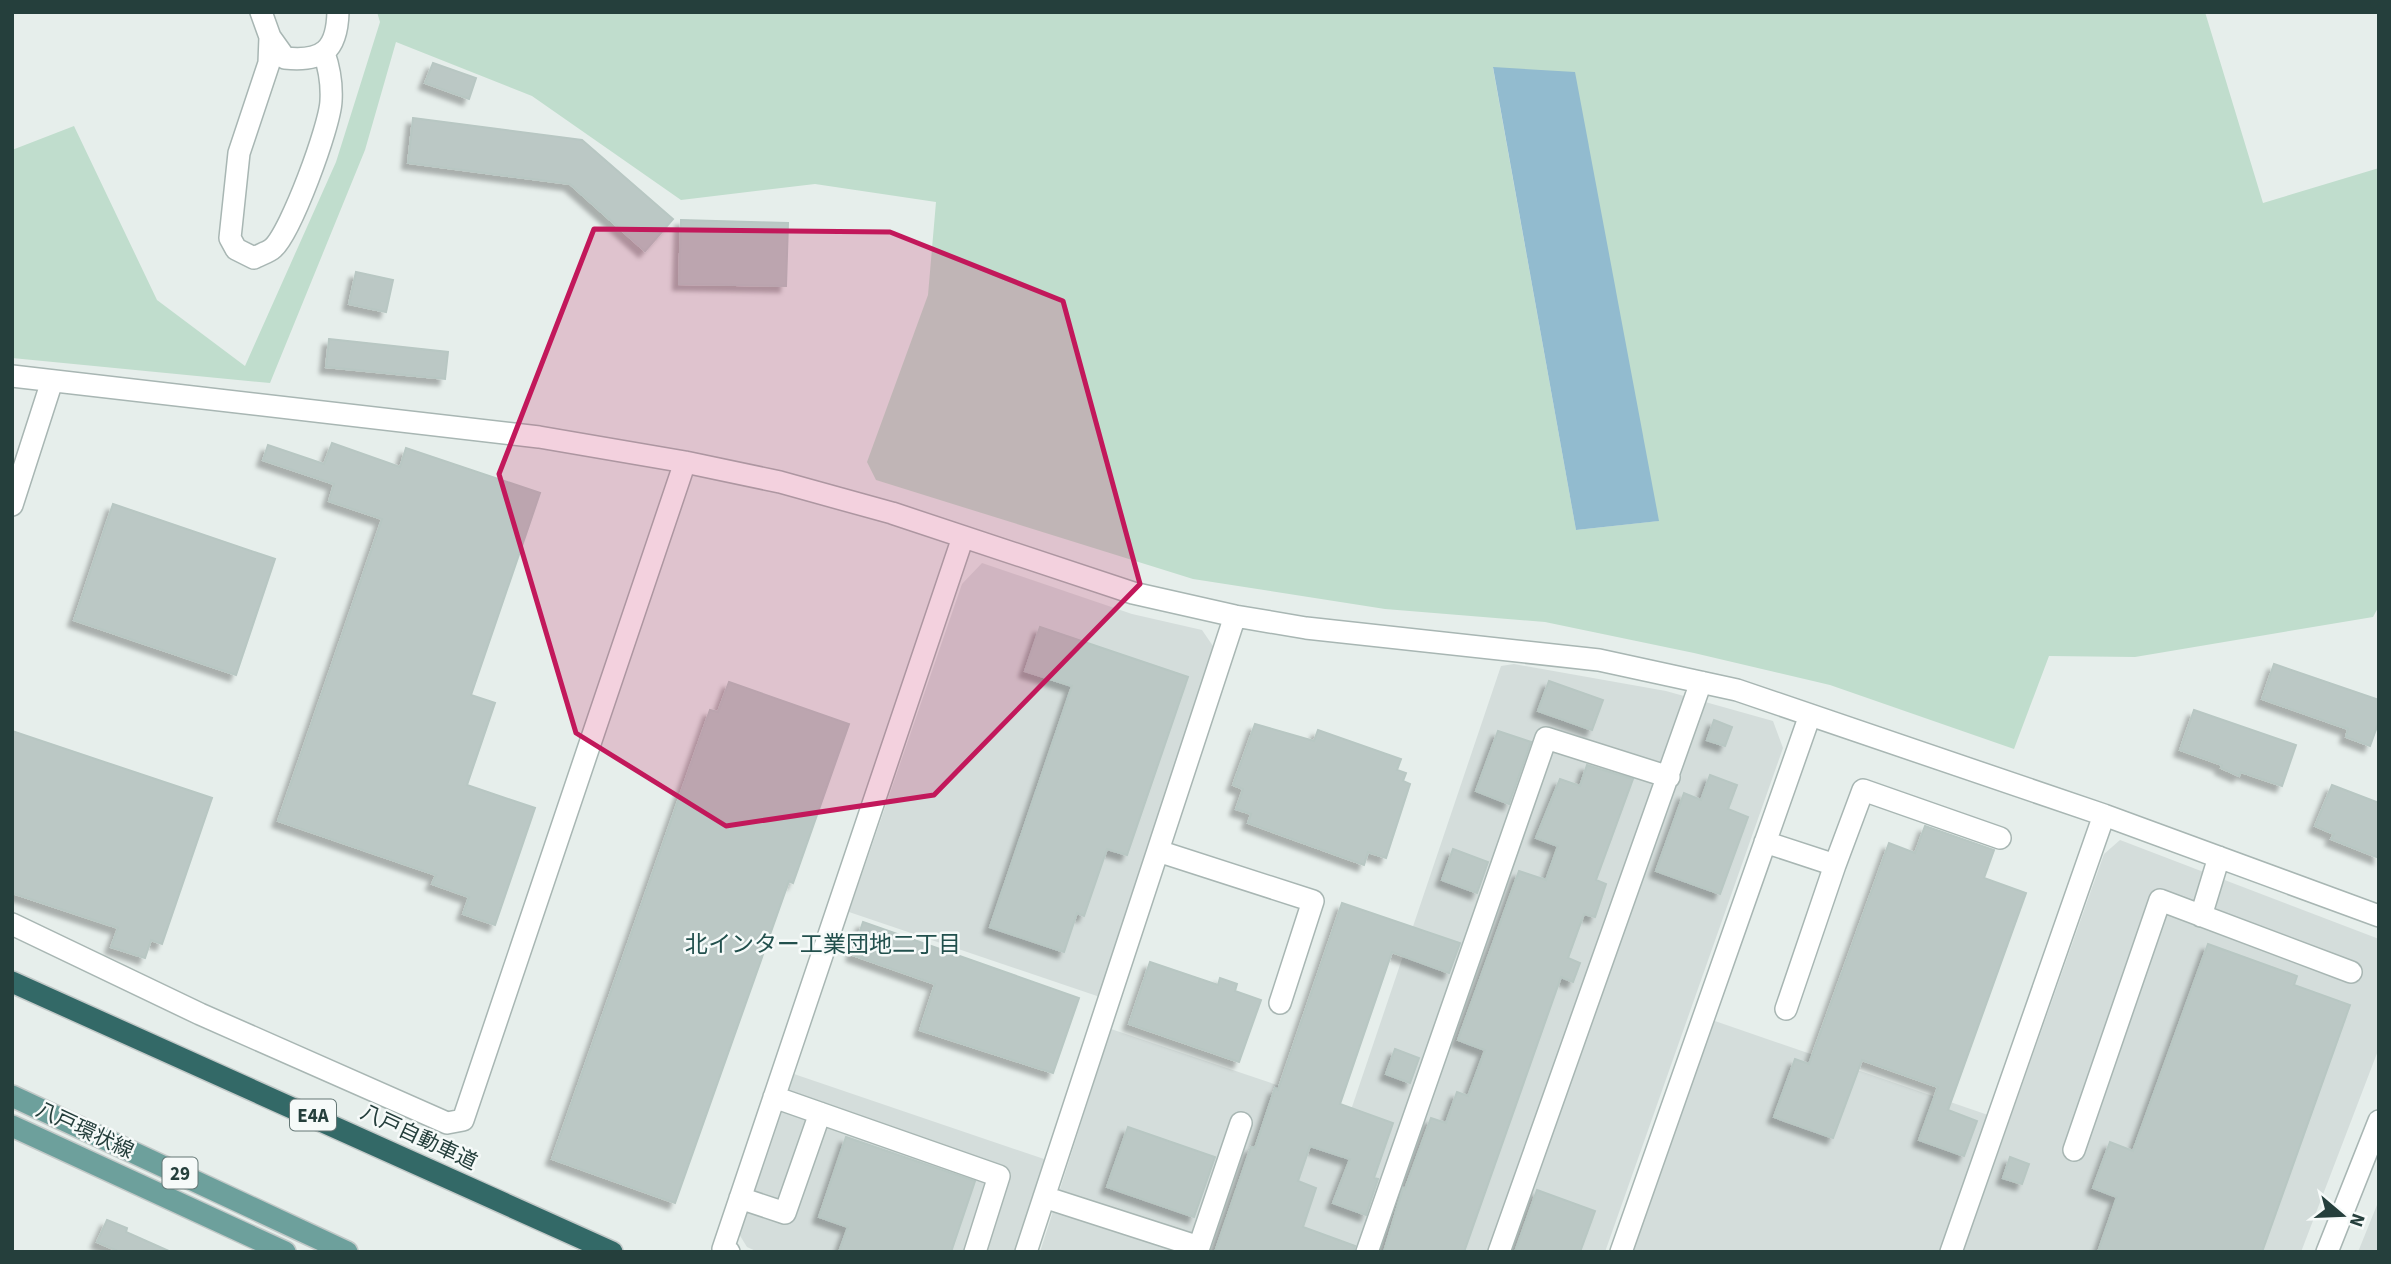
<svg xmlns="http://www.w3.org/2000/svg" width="2391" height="1264" font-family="'Source Sans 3','Noto Sans JP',sans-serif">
  <defs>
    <filter id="shadow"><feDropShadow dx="-6" dy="6" stdDeviation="2" flood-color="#0004"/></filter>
  </defs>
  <rect width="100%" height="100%" fill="#e6eeeb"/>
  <path fill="#d4dddb" d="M982 563 1132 614 1202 630 1215 649 1100 997 849 912 962 584Z
    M1514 664 1666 691 1773 721 1783 748 1605 1252H1040L1111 1029 1351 1110 1501 666Z
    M2120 840 2379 939V1048L2301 1252H1963L2104 854Z
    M1712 1020 1988 1115 1940 1252H1630Z
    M794 1074 1047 1160 1016 1252H758L747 1247 739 1234Z
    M2379 1200V1252H2358Z"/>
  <path fill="#c0ddcd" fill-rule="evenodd" d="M377 12H2205L2263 203 2379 168V606L2373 617 2135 657 2049 656 2014 749 1830 685 1694 653 1545 622 1385 609 1193 579 876 480 867 462 928 295 936 202 815 184 681 200 532 96 396 42 365 150 270 383 12 358V150L74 126 157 300 245 366 336 162 380 22ZM1493 68H1494L1658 521 1576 530Z"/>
  <path fill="#92bbcf" d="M1493 67 1575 72 1659 521 1576 530Z"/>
  <path fill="#bbc8c5" stroke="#b8c7c3" stroke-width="2" filter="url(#shadow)" d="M433 63 476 78 469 99 425 83Z
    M413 118 582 140 673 219 645 251 570 184 408 163Z
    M681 220 788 223 786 286 679 284Z
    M356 272 393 280 386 312 349 304Z
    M329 339 448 352 445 379 326 367Z
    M332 443 400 467 406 448 540 493 471 695 495 703 467 785 535 808 495 925 463 914 469 897 432 884 436 875 278 821 382 519 329 501 334 484 263 460 268 445 324 464Z
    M113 504 275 559 236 675 74 620Z
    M1040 627 1188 677 1127 855 1107 849 1084 916 1077 913 1064 952 990 927 1072 686 1025 671Z
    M2274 664 2379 700V721L2370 746 2346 737 2348 729 2262 699Z
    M1549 681 1603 700 1592 730 1538 711Z
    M729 682 849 724 793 883 789 881 675 1203 552 1159 710 710 718 712Z
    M2194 710 2296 745 2282 786 2241 772 2239 776 2221 768 2222 765 2180 750Z
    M1714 720 1732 727 1725 746 1707 740Z
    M1255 724 1314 741 1318 730 1401 759 1397 770 1406 773 1403 781 1410 784 1386 858 1368 852 1364 865 1248 823 1251 814 1236 809 1243 789 1233 785Z
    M12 731 212 798 162 944 151 940 145 958 111 947 118 928 12 893Z
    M1498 731 1531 742 1509 804 1476 791Z
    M1587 765 1633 779 1596 880 1606 884 1595 917 1584 914 1568 958 1580 963 1573 982 1561 977 1464 1252H1384L1403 1188 1405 1189 1431 1118 1446 1123 1457 1092 1468 1096 1485 1050 1458 1040 1519 871 1546 880 1558 846 1536 838 1560 779 1580 786Z
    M1710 775 1737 785 1728 809 1748 817 1720 894 1656 871 1684 793 1701 800Z
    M2332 785 2379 803V858L2331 839 2334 834 2315 826Z
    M1925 826 1994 850 1984 878 2026 893 1948 1110 1977 1121 1964 1156 1919 1140 1938 1087 1862 1060 1833 1138 1774 1117 1795 1059 1809 1064 1889 843 1915 853Z
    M1453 849 1488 862 1477 893 1442 880Z
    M1342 903 1460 943 1449 973 1392 952 1340 1104 1393 1123 1374 1178 1378 1179 1366 1215 1333 1203 1350 1159 1310 1146 1298 1181 1316 1188 1303 1227 1355 1246 1354 1252H1215L1251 1147 1255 1148 1275 1088 1278 1090Z
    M863 922 1079 998 1053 1073 920 1030 935 984 852 955Z
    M2208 944 2297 976 2294 985 2350 1005 2262 1252H2098L2117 1197 2093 1188 2110 1142 2133 1151Z
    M1150 962 1218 985 1220 978 1237 984 1235 991 1261 1000 1239 1062 1129 1024Z
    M1395 1049 1419 1058 1410 1083 1386 1074Z
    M1128 1127 1215 1157 1194 1217 1107 1187Z
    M846 1137 975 1181 951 1252H839L848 1227 819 1217Z
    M2010 1157 2029 1164 2022 1184 2003 1178Z
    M1537 1190 1595 1211 1580 1252H1515Z
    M107 1220 127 1228 126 1232 171 1252H120L97 1242Z"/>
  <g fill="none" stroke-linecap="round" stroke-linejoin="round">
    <defs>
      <path id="minor" d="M261 12 270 37 285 58C323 62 337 50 338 12
        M270 37 269 63 239 153 230 238 236 249 254 258C259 255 269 252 273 248 291 232 330 126 331 101 332 84 330 70 324 53
        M12 376 539 437 685 462 780 482 892 513 1133 593 1235 616 1306 628 1599 660 1737 690 2104 815 2379 916
        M12 505 52 381
        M1765 842 1835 865 1786 1009
        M1158 851 1313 901 1280 1003
        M1835 865 1863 790 2000 838
        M2201 916 2219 857
        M12 924 200 1014 447 1123 463 1120 685 462
        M774 1097 999 1176 975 1252
        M2074 1150 2160 900 2351 972
        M1044 1197 1199 1247 1197 1252
        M740 1198 785 1213 820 1113
        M1199 1247 1241 1123
        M729 1252 723 1249 963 537
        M1026 1252 1235 616
        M1367 1252 1546 738 1669 777
        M1499 1252 1701 682
        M1621 1252 1810 715
        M1951 1252 2104 815
        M2327 1252 2379 1121"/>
      <path id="major" d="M12 1096 347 1252
        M12 1126 285 1252"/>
      <path id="highway" d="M12 982 612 1252"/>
    </defs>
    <use href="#minor" stroke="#a8b6b3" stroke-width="24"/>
    <use href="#major" stroke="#c2c9c8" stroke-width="24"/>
    <use href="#highway" stroke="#c2c9c8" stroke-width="24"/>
    <use href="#minor" stroke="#fff" stroke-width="21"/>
    <use href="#major" stroke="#6da09c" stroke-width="21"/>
    <use href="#highway" stroke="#336967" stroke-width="21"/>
  </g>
  <path fill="#c2185b" fill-opacity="0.2" stroke="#c2185b" stroke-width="5" stroke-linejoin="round" d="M594 229 890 232 1063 301 1140 584 934 795 726 826 576 733 499 474Z"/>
  <g text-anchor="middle" stroke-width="5" stroke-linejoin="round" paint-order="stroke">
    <g fill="#f6faf9" stroke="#647775" stroke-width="2">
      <rect x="290" y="1099.5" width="46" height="31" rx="5"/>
      <rect x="162.5" y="1157.5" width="35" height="31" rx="5"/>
    </g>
    <g font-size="19" font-weight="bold" fill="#253f3c">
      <text x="313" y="1122">E4A</text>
      <text x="180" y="1180">29</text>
    </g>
    <g font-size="21" fill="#253f3c" stroke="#f6faf9">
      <text transform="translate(85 1130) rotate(25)" y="7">八戸環状線</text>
      <text transform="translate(419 1137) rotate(25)" y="7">八戸自動車道</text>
    </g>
    <g font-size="23" fill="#22504d" stroke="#f6faf9">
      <text x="823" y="952">北インター工業団地二丁目</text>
    </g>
  </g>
  <rect width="2391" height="1264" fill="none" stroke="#253f3c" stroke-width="28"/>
  <g transform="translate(2342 1215) rotate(109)" stroke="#f6faf9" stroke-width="5" paint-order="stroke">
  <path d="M0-5L12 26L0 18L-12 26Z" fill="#253f3c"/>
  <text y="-10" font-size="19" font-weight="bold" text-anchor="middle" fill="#253f3c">N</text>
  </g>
</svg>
